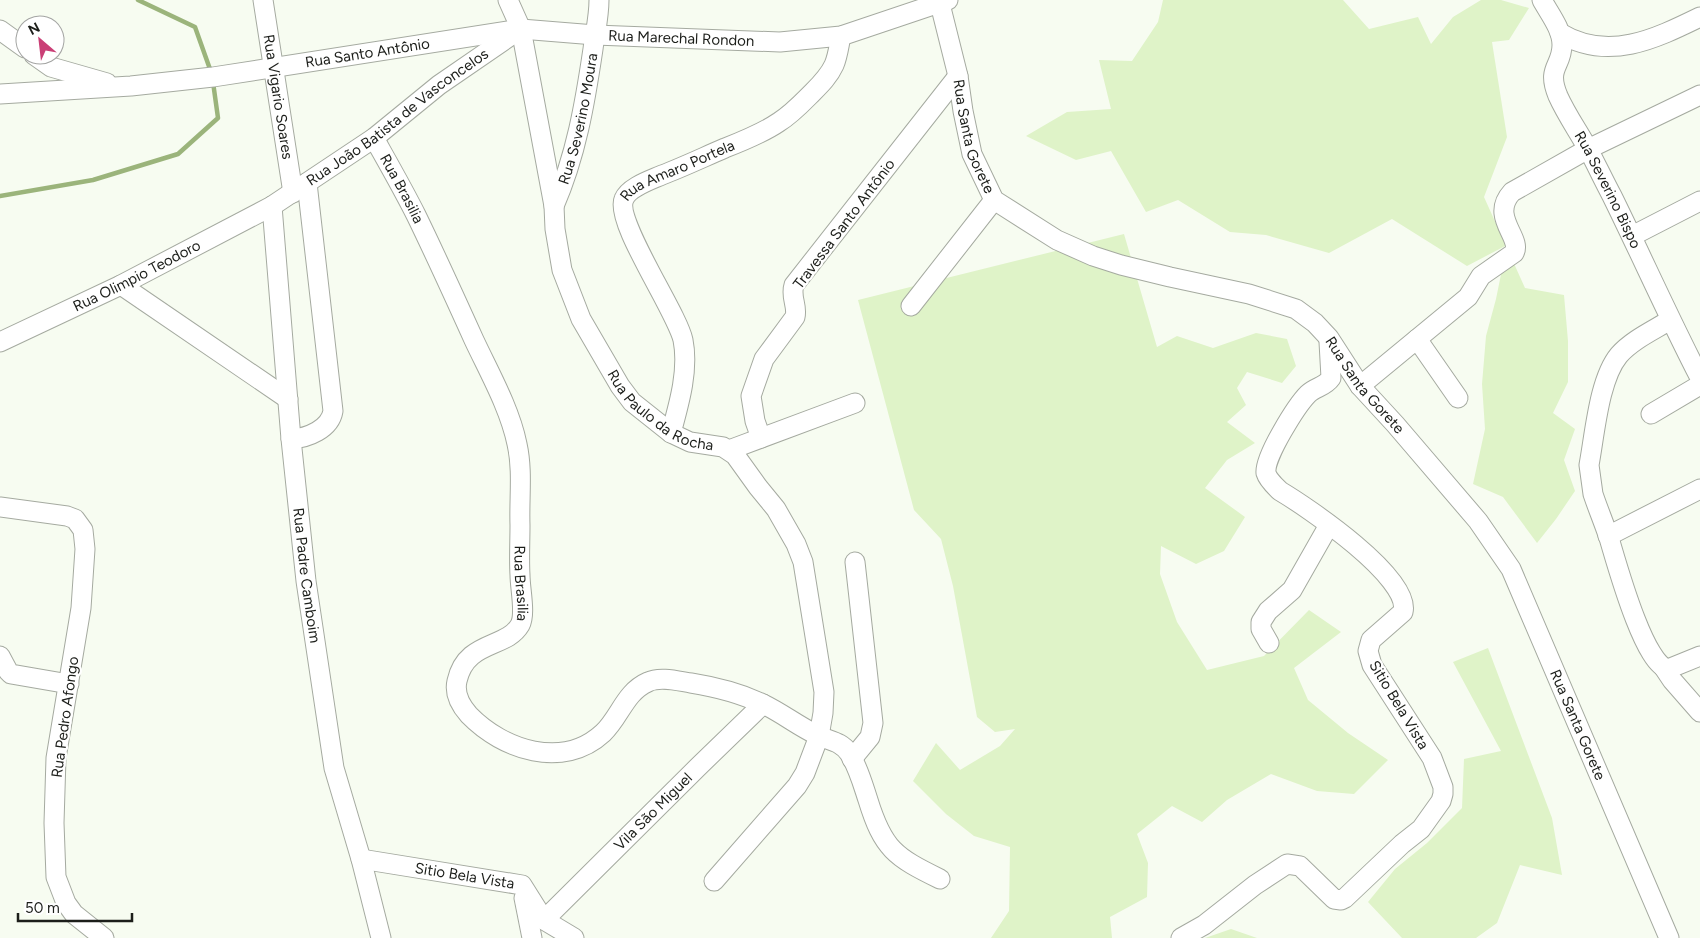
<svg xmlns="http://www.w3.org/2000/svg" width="1700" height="938" font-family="Figtree,sans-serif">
  <rect width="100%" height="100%" fill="#f7fcf1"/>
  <path fill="#dff3c8" d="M1163 0H1343L1369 29 1418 17 1431 44 1453 17 1481 0H1501L1529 8 1509 40 1492 42 1507 137 1484 197 1525 288 1564 295 1568 341V382L1553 413 1575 429 1564 460 1575 491 1556 519 1537 543 1503 497 1473 484 1485 429 1482 384 1486 336 1496 299 1507 245 1467 266 1392 219 1329 253 1266 235 1230 232 1178 200 1146 212 1111 151 1076 160 1026 136 1067 112 1111 109 1099 60 1132 61 1158 22Z
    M1124 234 1157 347 1177 336 1213 348 1256 333 1287 339 1296 366 1282 383 1247 372 1237 388 1246 405 1227 422 1255 443 1227 460 1205 488 1245 517 1224 551 1196 564 1161 546 1160 574 1177 622 1207 670 1264 656 1309 610 1341 632 1294 668 1308 700 1348 733 1388 760 1354 794 1317 791 1271 774 1227 800 1202 822 1172 806 1137 834 1148 863 1147 897 1110 917 1112 938H991L1009 911 1010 847 974 836 946 814 913 781 936 743 960 770 1000 746 1015 729 995 732 977 717 953 586 941 539 914 510 858 300Z
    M1488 648 1552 818 1562 875 1520 865 1497 923 1476 938H1402L1368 902 1395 869 1427 843 1462 808 1464 759 1501 751 1453 662Z
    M1231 929 1257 938H1205Z"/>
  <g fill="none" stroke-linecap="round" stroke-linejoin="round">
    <path stroke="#9bb47b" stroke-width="4.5" d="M138 0 195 27 211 72
      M0 196 93 180 178 154 218 118 213 82"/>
    <defs>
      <g id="minor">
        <path id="s1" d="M263 0 293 193"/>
        <path id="s2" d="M508 0 521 29 554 206 555 229 562 270 581 319 620 386 632 402 671 433 690 442 723 447 735 455 758 487 776 509 796 544 803 562 824 692 823 713 819 736 805 773 797 786 714 881"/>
        <path id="s3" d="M939 0 958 76 963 111 972 154 994 200 1057 240 1093 256 1121 265 1170 277 1249 294 1296 309 1315 323 1329 338 1360 386 1395 424 1478 521 1511 569 1669 938"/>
        <path id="s4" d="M1542 0C1549 13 1562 29 1562 45 1562 67 1546 67 1558 96 1566 114 1578 131 1588 149 1596 164 1604 181 1612 196 1642 257 1669 318 1700 378"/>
        <path d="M0 30 25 48"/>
        <path d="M1560 33C1608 62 1655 39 1700 17"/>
        <path d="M34 55 51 67 107 83"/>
        <path id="s5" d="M0 94 131 86 213 77 521 29 595 35 780 42 841 36 948 0"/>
        <path id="s6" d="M374 138C388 163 403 189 416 215 436 256 455 298 474 340 489 372 510 409 517 444 523 471 519 498 520 525 520 542 519 559 520 575 520 589 526 614 520 625 506 649 466 640 457 681 454 694 460 705 469 715 503 750 563 770 603 733 620 717 625 692 648 682 660 676 678 681 691 683 716 687 740 693 763 704 782 713 798 726 817 735 829 741 841 741 849 753 858 766 863 785 868 800 883 849 895 857 940 879"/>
        <path id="s7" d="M272 206 291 439 306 581 334 768 361 859 381 938"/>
        <path id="s8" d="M554 206C576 156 585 103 593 49 595 33 599 17 599 0"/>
        <path d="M1632 236 1700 201"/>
        <path d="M121 285 288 399"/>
        <path d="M911 306 994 200"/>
        <path d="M1670 320C1654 330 1632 340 1619 355 1599 379 1595 433 1589 465L1593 494C1598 509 1604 523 1609 538 1616 561 1644 665 1668 669L1700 656"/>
        <path d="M1417 339 1458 398"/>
        <path id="s9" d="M0 342 121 285 272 206 374 138 439 85 516 32"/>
        <path d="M1360 386 1468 297 1481 276 1514 253C1523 238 1489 217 1512 192L1588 149 1700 95"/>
        <path d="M1651 414 1700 385"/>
        <path id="s10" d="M671 433C679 404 689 370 683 340 677 312 614 221 624 199 629 187 651 180 662 175 683 167 704 157 725 148 743 141 763 133 779 122 792 114 802 103 813 92 821 84 829 76 834 65 838 56 839 45 841 36"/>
        <path d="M761 438 755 421 751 396 764 359 795 317C798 306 790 297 794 285L958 76"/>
        <path d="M291 439C308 438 330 429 333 411L307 183"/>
        <path d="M729 450 855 403"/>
        <path d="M0 507 67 516 75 519 83 530 85 549 81 608 56 758 54 823 56 877 66 903 74 914 104 938"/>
        <path d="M1608 536 1700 489"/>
        <path d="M1269 643 1261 629V622L1268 611 1292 590 1329 525"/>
        <path d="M0 656 8 671 11 674 69 684"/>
        <path d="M1664 668 1672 680 1700 712"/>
        <path d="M852 759 870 737 873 723 855 562"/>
        <path id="s11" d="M361 859 522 885 544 920 574 938"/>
        <path d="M524 898 532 938"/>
        <path id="s12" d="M544 920 698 767 763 704"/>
        <path d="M1181 938 1204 925 1255 885 1287 864 1300 866 1334 899 1341 900 1345 898 1402 844 1421 829 1441 801 1443 794V787L1432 758 1372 665 1368 651 1371 640 1403 612C1412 578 1307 507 1280 491 1275 486 1268 480 1266 473 1264 457 1297 405 1308 394 1315 387 1325 387 1331 378L1329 342"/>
      </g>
    </defs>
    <use href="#minor" stroke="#a5aaa0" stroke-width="21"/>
    <use href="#minor" stroke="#fff" stroke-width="19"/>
  </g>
  <g text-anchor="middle" stroke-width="4.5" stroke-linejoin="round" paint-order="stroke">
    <g font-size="15" fill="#1c1e1a" stroke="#fff">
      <text dy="5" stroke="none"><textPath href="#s5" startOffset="686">Rua Marechal Rondon</textPath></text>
      <text dy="5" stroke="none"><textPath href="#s5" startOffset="370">Rua Santo Antônio</textPath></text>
      <text dy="5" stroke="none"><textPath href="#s1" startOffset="98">Rua Vigario Soares</textPath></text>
      <text dy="5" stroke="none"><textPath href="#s9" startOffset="458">Rua João Batista de Vasconcelos</textPath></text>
      <text dy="5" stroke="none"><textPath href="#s8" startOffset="91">Rua Severino Moura</textPath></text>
      <text dy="5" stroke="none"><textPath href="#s3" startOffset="141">Rua Santa Gorete</textPath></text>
      <text dy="5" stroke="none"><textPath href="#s10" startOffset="311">Rua Amaro Portela</textPath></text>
      <text dy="5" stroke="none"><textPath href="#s6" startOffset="58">Rua Brasilia</textPath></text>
      <text dy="5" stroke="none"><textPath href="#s4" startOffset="209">Rua Severino Bispo</textPath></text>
      <text transform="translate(844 224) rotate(-53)" y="5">Travessa Santo Antônio</text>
      <text dy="5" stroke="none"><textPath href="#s9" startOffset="152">Rua Olimpio Teodoro</textPath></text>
      <text dy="5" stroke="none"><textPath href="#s3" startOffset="636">Rua Santa Gorete</textPath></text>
      <text dy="5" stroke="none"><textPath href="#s2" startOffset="455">Rua Paulo da Rocha</textPath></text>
      <text dy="5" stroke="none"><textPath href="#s7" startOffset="371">Rua Padre Camboim</textPath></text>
      <text dy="5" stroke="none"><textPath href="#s6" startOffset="478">Rua Brasilia</textPath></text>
      <text transform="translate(1399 705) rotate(59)" y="5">Sitio Bela Vista</text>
      <text transform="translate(65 717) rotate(-82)" y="5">Rua Pedro Afongo</text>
      <text dy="5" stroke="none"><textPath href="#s3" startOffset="1041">Rua Santa Gorete</textPath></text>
      <text dy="5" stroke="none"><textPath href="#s12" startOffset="154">Vila São Miguel</textPath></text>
      <text dy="5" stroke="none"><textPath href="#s11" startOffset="105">Sitio Bela Vista</textPath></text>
    </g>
  </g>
  <g transform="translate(40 40) rotate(332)"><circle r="24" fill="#ffffff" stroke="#a4a5a3"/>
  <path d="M0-4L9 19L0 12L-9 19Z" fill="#ca3f76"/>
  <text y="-8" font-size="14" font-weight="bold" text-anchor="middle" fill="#1c1e1a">N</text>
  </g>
  <path d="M18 913v8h114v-8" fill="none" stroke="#1c1e1a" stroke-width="2.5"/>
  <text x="25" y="913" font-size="15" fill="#1c1e1a" stroke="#ffffff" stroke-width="4" paint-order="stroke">50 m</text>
</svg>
